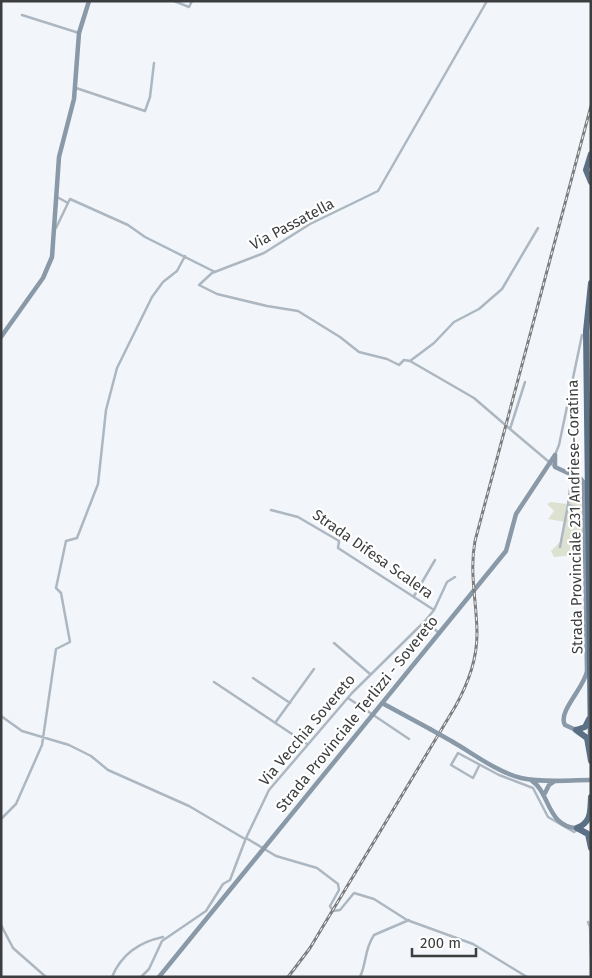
<svg xmlns="http://www.w3.org/2000/svg" width="592" height="978" font-family="'Fira Sans',sans-serif">
  <rect width="100%" height="100%" fill="#f2f6fa"/>
  <path fill="#e0e9f2" d="M330 911 333 913 308 954 291 977H286L305 954Z"/>
  <path fill="#dde2d0" d="M573 477 581 480 583 552 577 551 576 555 554 557 551 551 560 542 565 522 548 519 554 511 547 504 551 502 567 504Z"/>
  <g fill="none" stroke-linecap="round" stroke-linejoin="round">
    <path stroke="#adb7c1" stroke-width="2.5" d="M174 1 189 7 192 1
      M487 1 378 191 310 224 264 253 212 273 199 285 217 294 267 306 298 311 340 337 359 352 387 359 399 365 404 360 410 361 474 398 510 429
      M22 15 79 33
      M76 88 145 111 150 97 154 63
      M68 203 70 199 128 225 145 237 215 272
      M56 228 68 203 57 197
      M410 361 434 343 454 322 479 309 502 289 538 228
      M525 382 510 429 555 467
      M555 455 559 445 582 335
      M570 489 568 505 585 509
      M271 510 298 517 339 541 338 548 434 610
      M560 547 568 505
      M414 596 435 560
      M425 621 439 633
      M334 643 370 674
      M253 678 290 703
      M214 682 307 744
      M348 698 409 739
      M1 716 22 731 69 745 91 756 108 770 189 806 245 839
      M275 723 314 669
      M479 766 473 778 451 765 458 753 499 775 533 788 548 817 574 832 577 830
      M1 819 16 804 42 745 56 649 70 642 61 593 56 588 66 541 77 538 98 484 106 410 117 368 152 297 163 282 177 271 185 256
      M246 838 276 856 317 868 338 884 339 890 330 906 333 911 340 910 354 893 374 899 407 920 473 944 527 977
      M588 922 590 927 591 957
      M1 925 13 948 46 977
      M112 977C121 955 139 942 163 937
      M141 977 149 969 162 941 206 911 223 884 230 880 246 838 269 790 352 693 425 621 434 610 447 582 455 577
      M360 977C367 962 364 950 374 935L409 920"/>
    <path stroke="#8a99a8" stroke-width="4.5" d="M1 337 43 278 52 257 59 157 74 99 79 33 89 1
      M555 455V467L581 479 584 483 587 671C585 687 557 712 565 725L576 730
      M382 703 430 729
      M453 742C474 754 497 772 521 778 543 783 568 780 591 780
      M531 780C550 792 547 827 577 828
      M545 793 549 785 555 781
      M159 977 506 551 516 514 555 455"/>
    <path stroke="#5b7084" stroke-width="6" d="M591 154 586 170 591 182
      M591 283 586 331 591 750
      M576 730 585 727 589 719
      M576 730 587 738 591 761
      M577 828C592 822 590 811 591 797
      M577 828 588 834 591 848"/>
    <defs>
      <path id="rail" d="M288 977 310 948 455 707C468 684 477 661 477 634 477 603 469 573 475 541L591 106"/>
    </defs>
    <use href="#rail" stroke="#7b7d7f" stroke-width="3"/>
    <use href="#rail" stroke="#fff" stroke-width="1" stroke-dasharray="4" stroke-linecap="butt"/>
    <path stroke="#8a99a8" stroke-width="4.5" d="M430 729 453 742"/>
  </g>
  <g text-anchor="middle" stroke-width="4.5" stroke-linejoin="round" paint-order="stroke">
    <g font-size="15" fill="#3c3d3e" stroke="#fff">
      <text transform="translate(292 224) rotate(-28)" y="5">Via Passatella</text>
      <text transform="translate(575 517) rotate(-91)" y="5">Strada Provinciale 231 Andriese-Coratina</text>
      <text transform="translate(373 554) rotate(35)" y="5">Strada Difesa Scalera</text>
      <text transform="translate(357 714) rotate(-51)" y="5">Strada Provinciale Terlizzi - Sovereto</text>
      <text transform="translate(307 730) rotate(-50)" y="5">Via Vecchia Sovereto</text>
    </g>
  </g>
  <rect width="592" height="978" fill="none" stroke="#3c3d3e" stroke-width="5"/>
  <path d="M412 948v8h64v-8" fill="none" stroke="#3c3d3e" stroke-width="2.5"/>
  <text x="420" y="948" font-size="15" fill="#3c3d3e" stroke="#ffffff" stroke-width="4" paint-order="stroke">200 m</text>
</svg>
